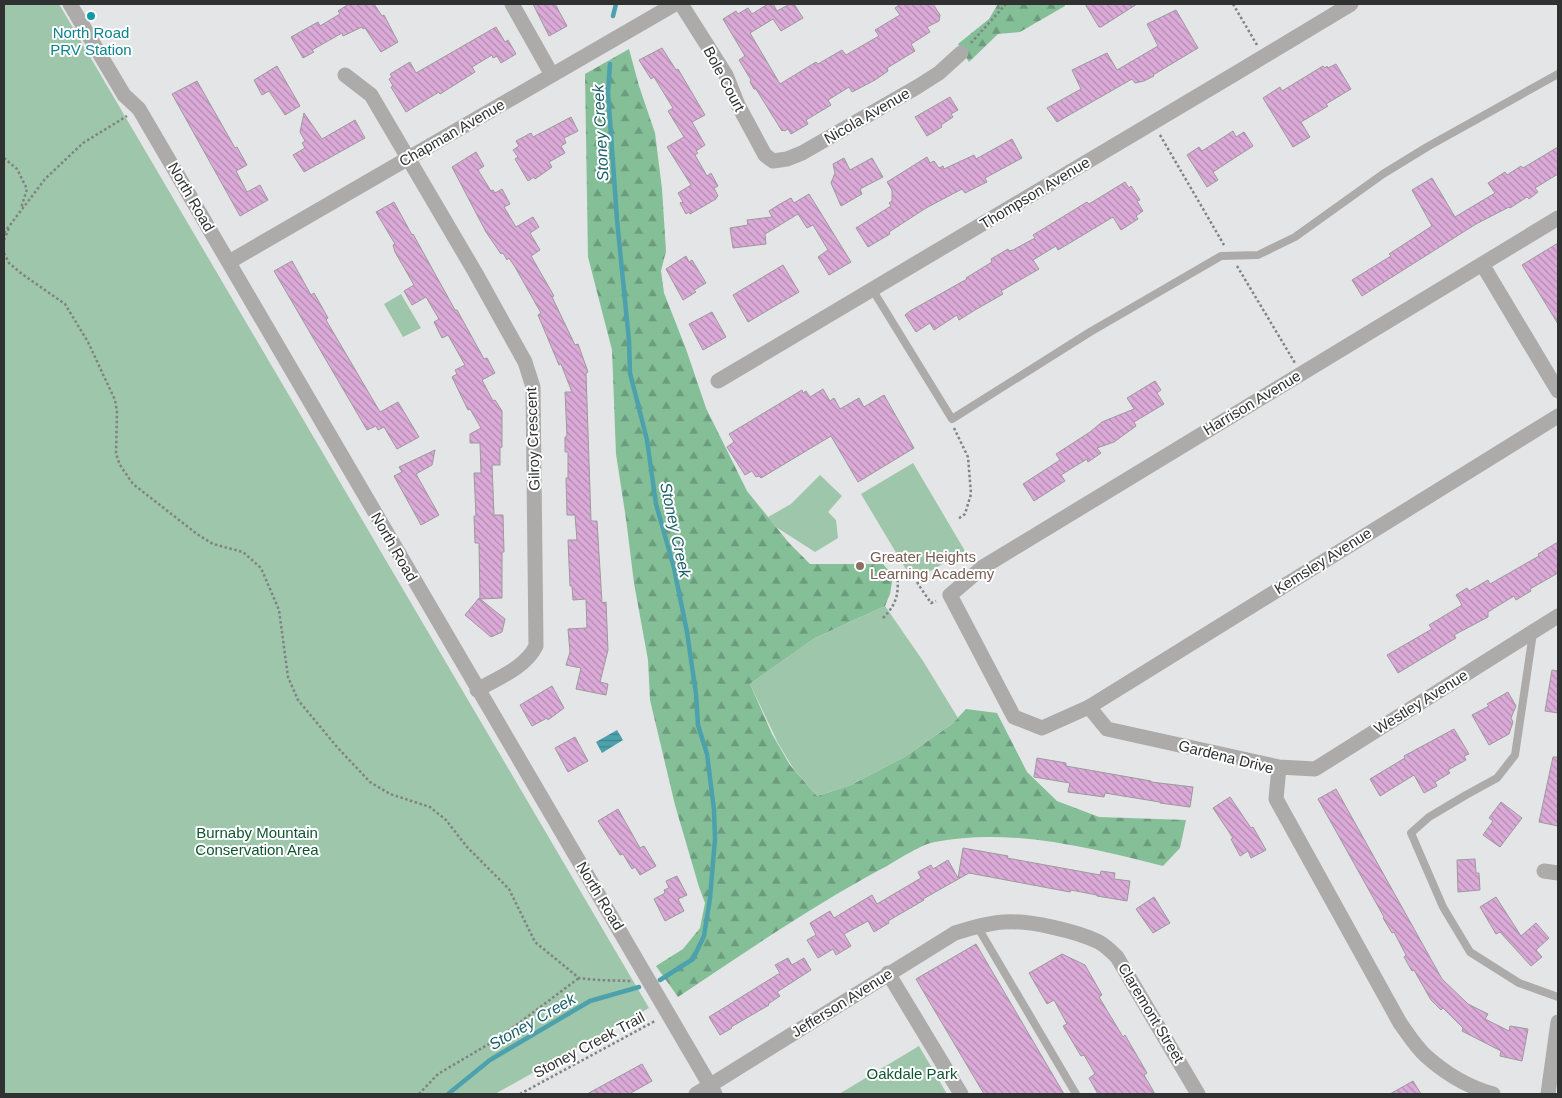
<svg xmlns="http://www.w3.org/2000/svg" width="1562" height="1098" font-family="Arial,sans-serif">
  <defs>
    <pattern id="forest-firs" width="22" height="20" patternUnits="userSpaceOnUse" patternTransform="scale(1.25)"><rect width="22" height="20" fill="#84bf98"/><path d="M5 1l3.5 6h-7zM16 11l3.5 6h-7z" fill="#6c9c7d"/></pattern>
    <pattern id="water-rules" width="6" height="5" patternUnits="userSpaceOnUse" patternTransform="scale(1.25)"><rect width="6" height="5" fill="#4ca1ac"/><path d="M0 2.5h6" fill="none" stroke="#40848d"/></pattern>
    <pattern id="building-back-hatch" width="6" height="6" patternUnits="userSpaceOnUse" patternTransform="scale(1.25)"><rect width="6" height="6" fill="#dcaad8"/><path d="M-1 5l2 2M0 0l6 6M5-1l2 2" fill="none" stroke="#b38bb0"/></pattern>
  </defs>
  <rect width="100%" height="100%" fill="#e3e5e7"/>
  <path fill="url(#forest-firs)" d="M998 4H1065V6L1020 32 998 34 969 62 958 44 989 19Z
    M629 49 639 86 655 133 662 189 666 251 661 271 664 293 686 349 706 408 747 491 789 543 810 564H883L893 576 890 594 885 606 815 638 750 684 772 734 790 765 817 796 851 785 906 756 952 724 966 709 997 713 1027 772 1057 801 1099 817 1186 820 1180 848 1163 866C1090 848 1010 827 935 842 922 844 899 859 887 866 815 904 747 951 678 997L656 966 683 949 700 928 705 903 699 887 675 805 650 700 648 660 634 583 626 519 616 454 612 350 588 257 585 74Z"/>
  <path fill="#9dc6aa" d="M4 4H59L649 1008 495 1094H4Z
    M401 294 421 328 403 337 384 304Z
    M913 463 965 551 913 581 861 494Z
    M820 475 842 496 828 512 836 520 838 538 815 552 776 527 768 517 791 504Z
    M885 606 923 661 958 718 952 724 906 756 851 785 817 796 793 768 778 743 750 684 815 638Z
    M919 1046 947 1094H839Z"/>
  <path fill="url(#water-rules)" d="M617 730 623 740 602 753 596 742Z"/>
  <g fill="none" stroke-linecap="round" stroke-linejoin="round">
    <path stroke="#4ca1ac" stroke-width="4.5" d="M613 16 616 4
      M610 64 608 92 617 220 629 341 630 373 647 440 656 504 674 568 687 632 696 694 698 725 707 754 714 810 715 839 710 898 704 936 693 959 660 980
      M448 1094 490 1060 590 1001 639 987"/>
  </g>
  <path fill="url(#building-back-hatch)" stroke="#9c9a9c" d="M349 4H374L382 16 384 15 398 42 381 52 365 28 363 29 362 27 343 36 342 33 312 50 314 52 303 58 291 37 318 22 320 26 340 14 338 11Z
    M533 4H555L567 26 549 36Z
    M768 4H773L777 11 790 4H794L803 18 781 31 773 19 750 33 780 84 816 62 818 64 842 50 846 55 879 36 875 30 900 15 895 8 901 4H933L940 15 939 21 927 27 930 32 911 44 915 51 887 68 888 71 875 80 852 92 849 87 828 100 831 105 806 120 808 124 791 134 788 129 784 131 783 130 782 131 756 89H754L750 82 751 80 739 60 745 56 723 19 736 11 738 14 748 8 752 14Z
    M1085 4H1137L1101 27H1099Z
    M1176 10 1198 48 1153 75 1154 76 1144 81 1135 83 1132 79 1057 122 1047 108 1081 89 1072 70 1107 53 1117 70 1158 46 1147 24Z
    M496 27 505 42 508 40 516 54 501 63 497 56 493 58 492 55 472 67 475 72 440 94 439 92 406 112 391 87 393 86 389 79 392 77 390 74 410 62 416 73Z
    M662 48 676 70 678 69 705 115 692 122 705 145 696 151 698 153 695 155 707 176 711 173 718 186 714 188 718 196 716 198V199L690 214 689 212 686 214 680 203 683 202 678 193 691 185 667 147 684 137 668 111 673 108 654 77 651 79 639 60Z
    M1336 64 1351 89 1326 104 1328 106 1301 122 1310 137 1293 147 1263 98 1280 87 1282 91 1323 66 1325 68 1327 66 1328 68Z
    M277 66 300 106 285 115 269 91 262 95 254 80Z
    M197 81 235 148 237 147 247 165 236 171 247 192 260 185 268 200 240 216 172 94Z
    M950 97 958 110 951 114 953 117 941 125 942 127 927 136 915 117Z
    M304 113 322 139 355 120 365 138 304 172 293 155 305 148 302 143 305 141 300 132Z
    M571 117 578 131 564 138 566 143 561 146 565 153 549 162 552 167 545 172 535 179 534 177 528 181 515 159 518 157 513 150 519 146 516 141 531 133 533 137Z
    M1233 131 1236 137 1244 132 1253 146 1213 172 1218 180 1207 187 1187 155 1199 147 1202 151Z
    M1012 139 1022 158 985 178 987 182 965 193 962 189 926 208 889 232 890 234 868 247 856 228 891 206 889 203 892 201V190L887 182 927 157 930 163 934 161 939 168 943 166 944 169 974 155 976 159Z
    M1558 147V174L1535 188 1538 192 1529 199 1527 197 1510 208 1509 207 1476 224 1362 296 1352 280 1391 256 1389 254 1432 226 1412 190 1432 178 1455 217 1495 193 1488 183 1505 172 1507 175 1521 166 1523 168Z
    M476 152 484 166 478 170 491 191 493 190 495 193 502 189 510 204 504 207 516 227 533 217 539 227 530 233 540 250 531 256 554 296 552 297 575 345 578 344 588 372 586 373 591 521H597L602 603 606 602 608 650 600 682 608 684 606 695 576 689 581 668 566 665 570 652 568 629 587 628 586 599 573 600 572 586H570L568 540H577L575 515H567L566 478H568V452H565V437L567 436 565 392H572L561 364 559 365 538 315 541 313 515 267 509 258 507 260 503 253 501 254 486 232 452 167Z
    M844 158 850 170 872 158 883 177 860 189 862 194 841 206 831 183 835 173 833 164Z
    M1125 182 1129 188 1131 186 1140 200 1137 201 1143 211 1136 216 1138 219 1121 230 1113 217 1058 250 1056 246 1033 260 1039 269 1001 291 1003 294 975 310 959 320 957 315 934 330 930 323 916 332 905 315 910 311 967 279 966 278 992 262 991 259 1008 249 1009 251 1013 250 1035 238 1033 235 1087 202 1089 204Z
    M809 194 851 262 829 275 818 257 828 250 813 225 807 228 798 214 765 234 766 244 733 248 730 228 748 225 747 220 772 217 769 211 780 204 791 198 794 203Z
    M394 202 412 235 413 234 455 310H457L484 359 487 358 495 373 482 380 493 401 495 400 502 411V447L500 448V465H492L494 515H503L504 552H502V598L480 599 479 543H475L474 516H476L474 473H481L480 443H470V434L481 428 470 409 468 410 452 377 457 374 455 370 465 365 448 335 442 338 434 322 439 319 426 297 412 305 404 291 414 285 395 252 393 245 395 244 376 212Z
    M1558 243V324L1522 265Z
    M686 256 689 262 692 260 706 283 694 290 696 292 683 300 666 269Z
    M292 261 311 295 314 293 328 318 326 320 380 412 398 402 419 437 397 449 384 427 378 430 376 426 367 430 274 271Z
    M783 265 799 292 748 322 733 295Z
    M712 312 726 337 703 350 689 324Z
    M1155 381 1161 390 1157 393 1164 404 1134 422 1136 426 1114 442 1097 448 1101 453 1088 462 1087 459 1061 475 1065 481 1034 501 1023 484 1060 460 1056 454 1090 432 1102 422 1134 409 1127 398Z
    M823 389 830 401 834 398 840 409 859 398 864 407 884 395 914 448 858 482 831 436 761 478 759 476 756 477 752 471 745 475 727 447 734 442 729 434 802 390 803 393 806 391 810 397Z
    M435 450 432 465 416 474 439 515 421 525 394 476 402 472 399 467Z
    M1558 542V573L1530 589 1531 591 1516 600 1514 596 1488 612V617L1454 635 1456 638 1398 673 1387 655 1432 629 1429 625 1462 605 1456 595 1467 588 1469 591 1488 580 1490 584 1539 556 1538 554Z
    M479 598 505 619 502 632 491 637 465 615Z
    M1552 670 1558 671V713L1545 711Z
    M552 686 564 708 548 720 547 718 532 726 520 705Z
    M1508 692 1516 706 1511 718 1513 722 1509 734 1489 745 1472 715 1489 706 1487 704Z
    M1454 729 1469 754 1464 756 1466 760 1448 770 1450 773 1435 782 1437 786 1424 793 1414 775 1380 796 1370 779 1405 758 1404 756Z
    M575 737 588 761 568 772 555 748Z
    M1553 757H1558V826L1539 822Z
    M1037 758 1066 763V766L1151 781V782L1193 787 1190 807 1160 803V802L1105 793 1104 797 1068 792 1070 783 1034 777Z
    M1336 789 1442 979 1468 1004 1488 1014 1485 1019 1509 1031 1510 1026 1528 1029 1522 1061 1500 1056 1501 1051 1462 1031 1463 1028 1443 1008 1441 1010 1431 1000 1414 970 1412 971 1404 957 1406 955 1394 932 1392 933 1383 918 1384 917 1318 799Z
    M1230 797 1251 828 1253 827 1266 850 1251 858 1248 851 1240 856 1231 839 1233 838 1213 808Z
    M1501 802 1522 818 1500 847 1483 835 1493 821 1489 818Z
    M618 809 640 848 644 846 656 866 640 875 635 867 632 869 623 854 620 855 598 821Z
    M963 848 1008 856 1007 858 1100 875 1101 871 1115 873 1114 879 1130 881 1127 901 1097 896V895L1071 890 1070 892 969 873 923 899 924 900 888 921 889 923 874 932 868 921 844 934 851 946 836 955 833 949 818 958 807 940 816 935 810 923 830 911 834 918 872 895 877 904 921 878 918 872 931 865 933 869 948 860 958 878Z
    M1475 859 1476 873H1479L1480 890 1458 892 1457 860Z
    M677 876 687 895 678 899 684 911 665 921 654 899 665 893 664 890 669 888 666 881Z
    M1154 897 1170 923 1153 933 1136 909Z
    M1496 897 1521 936 1536 923 1549 938 1536 950 1542 957 1531 966 1500 932 1496 934 1480 907Z
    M976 944 1064 1094H984L916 979Z
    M1062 954 1085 965 1102 995 1099 997 1123 1037 1125 1035 1147 1073 1144 1075 1155 1094H1098L1089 1078 1095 1074 1084 1055 1081 1056 1063 1026 1067 1024 1054 1000 1047 1004 1029 973Z
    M788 958 792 965 804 958 811 970 777 992 780 996 768 1004 769 1005 731 1027 732 1028 720 1035 709 1017 780 973 775 965Z
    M642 1064 652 1081 629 1094H587Z
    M1413 1081 1421 1094H1390Z"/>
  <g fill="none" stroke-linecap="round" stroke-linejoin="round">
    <path stroke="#818283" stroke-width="2.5" stroke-dasharray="2.5 2.5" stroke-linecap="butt" d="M1233 4 1257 45
      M971 43 1006 4
      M1160 135 1224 245
      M4 158 17 169 27 189 21 208
      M4 233 45 179 83 143 127 116
      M4 240 9 228
      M4 253 9 263 22 274 65 304 88 342 115 400 117 412 116 454 120 465 133 484 197 534 213 544 243 552 261 568 279 610 288 677 298 700 337 747 370 782 390 794 430 807 446 820 467 847 509 889 535 942 579 978 597 980 632 981
      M1237 266 1295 363
      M954 428 968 457 971 494 965 514 958 519
      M883 618C898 603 899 592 897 571L913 570 918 584 931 603 936 601
      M419 1094 438 1074 499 1038 579 978
      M520 1094 655 1021"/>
    <path stroke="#acabaa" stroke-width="8" d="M872 289 952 419 1090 332 1221 256 1258 255 1295 237 1383 174 1427 147 1558 74
      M1533 633 1515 755 1497 778 1466 795 1429 817 1411 833 1443 907 1470 952 1519 983 1558 997
      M977 926 1076 1094"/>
    <path stroke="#acabaa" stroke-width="15" d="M70 4 124 95 139 109 715 1094
      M512 4 552 75
      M681 4 726 75 738 105 765 155 773 161 787 159 802 153 917 87 939 73 961 53
      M345 75 371 95 475 272 525 362 533 387 536 646C525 668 498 678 477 690
      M229 262 675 4
      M1482 264 1558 391
      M718 381 1238 72 1351 4
      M1279 767 1315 769 1558 616
      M1544 871 1558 873
      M888 973 961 1094
      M696 1094 955 933C971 928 987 923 1004 922 1029 920 1076 931 1099 942 1106 946 1112 952 1117 957L1198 1094
      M1493 1094C1468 1087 1446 1074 1426 1056 1416 1047 1408 1034 1400 1023L1276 799 1279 767 1107 729 1089 707 1042 728 1014 717 950 595 983 567 1558 218
      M1548 1094 1558 1022"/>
    <path stroke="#acabaa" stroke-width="15" d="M1089 707 1558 416"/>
  </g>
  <circle fill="#0f9aa8" stroke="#fff" stroke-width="2" cx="91" cy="16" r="5"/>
  <circle fill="#8d6e63" stroke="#fff" stroke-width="2" cx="860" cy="566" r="5"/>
  <g text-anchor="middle" stroke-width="4" stroke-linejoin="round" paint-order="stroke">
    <g font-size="15" fill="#0d838f" stroke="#fff">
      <text x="91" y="38">North Road<tspan x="91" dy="17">PRV Station</tspan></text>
    </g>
    <g font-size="15" fill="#303131" stroke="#fff">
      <text transform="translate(724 79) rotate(62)" y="5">Bole Court</text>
      <text transform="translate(867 116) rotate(-30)" y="5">Nicola Avenue</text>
      <text transform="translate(452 133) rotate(-30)" y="5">Chapman Avenue</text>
      <text transform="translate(1035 193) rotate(-31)" y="5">Thompson Avenue</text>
      <text transform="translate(191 197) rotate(60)" y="5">North Road</text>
      <text transform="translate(1252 403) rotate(-31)" y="5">Harrison Avenue</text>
      <text transform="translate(533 439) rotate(-92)" y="5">Gilroy Crescent</text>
      <text transform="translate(394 547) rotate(60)" y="5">North Road</text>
      <text transform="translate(1323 561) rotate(-32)" y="5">Kemsley Avenue</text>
      <text transform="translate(1421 702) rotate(-32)" y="5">Westley Avenue</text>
      <text transform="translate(1226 757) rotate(14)" y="5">Gardena Drive</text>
      <text transform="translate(600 896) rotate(59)" y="5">North Road</text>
      <text transform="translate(842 1003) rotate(-32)" y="5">Jefferson Avenue</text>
      <text transform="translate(1151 1013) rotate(59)" y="5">Claremont Street</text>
      <text transform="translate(589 1045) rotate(-28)" y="5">Stoney Creek Trail</text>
    </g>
    <g font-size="15" fill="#785e54" stroke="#fff" text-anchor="start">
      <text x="870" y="562">Greater Heights<tspan x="870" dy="17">Learning Academy</tspan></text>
    </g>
    <g font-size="15" fill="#0f5530" stroke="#fff">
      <text x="257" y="838">Burnaby Mountain<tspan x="257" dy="17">Conservation Area</tspan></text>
      <text x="912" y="1079">Oakdale Park</text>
    </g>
    <g font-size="16" font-style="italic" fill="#1c616a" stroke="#fff">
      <text transform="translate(600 133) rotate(-93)" y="6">Stoney Creek</text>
      <text transform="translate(676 530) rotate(78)" y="6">Stoney Creek</text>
      <text transform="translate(532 1021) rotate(-30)" y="6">Stoney Creek</text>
    </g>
  </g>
  <rect width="1562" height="1098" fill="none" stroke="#303131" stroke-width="10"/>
</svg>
